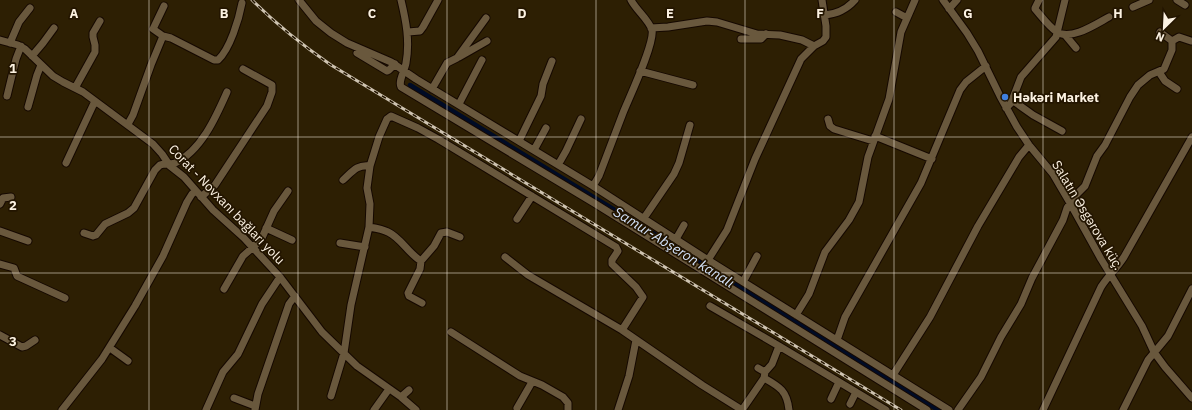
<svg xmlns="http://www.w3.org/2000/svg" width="1192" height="410" font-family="'IBM Plex Sans',sans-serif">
  <rect width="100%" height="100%" fill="#2d1f03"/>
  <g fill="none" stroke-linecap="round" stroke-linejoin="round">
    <path stroke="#000b25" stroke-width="4.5" d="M410 85 669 243 938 410"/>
    <defs>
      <path id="minor" d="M299 0 316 21 331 33 347 43 391 62 416 79 593 186 708 260 949 410
        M401 0C406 21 410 41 406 63 405 70 398 81 401 87L594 203 927 410
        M943 0 967 33 978 51 1000 96 1017 127 1029 145 1053 174 1070 203 1101 259 1142 326 1154 352 1165 367 1192 398
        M1039 0 1035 8V9C1042 17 1049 27 1057 32 1071 41 1096 24 1109 17
        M1177 0 1185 5
        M1133 7 1149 0
        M949 9 957 0
        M896 12 907 18
        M825 15C837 14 847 9 855 0
        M651 28 668 27 707 21 717 22 757 34 780 35 802 40 814 46
        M408 32 420 31 423 27 438 0
        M163 36 153 29 164 6
        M1066 36 1076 48
        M741 39H761L766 34
        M0 40 18 45 25 49 53 76 63 82 83 92 153 144 162 154 170 166 184 177 213 210 244 238 280 277 322 332 357 366 401 397 416 410
        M1172 41 1179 37 1191 41
        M10 43 19 22 30 8
        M357 53 387 71 389 70 395 64
        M32 56 43 43 54 28
        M459 57 487 41
        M640 71 693 85
        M1159 72 1165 81 1177 89
        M75 88 95 52V45L93 37V33L100 21
        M432 89 447 63 457 58 486 18
        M7 96 16 59 21 46
        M1012 100 1033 115 1062 131
        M459 104 482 60
        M28 107 37 75 41 65
        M1006 108 1011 103 1021 77 1056 37 1065 0
        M828 119 830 126 834 129 873 141
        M128 124 133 115 151 65 163 36 171 38 214 60H218C230 49 239 19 242 3
        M875 136 932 159
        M519 141 541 96 543 84 552 61
        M534 150 546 128
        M66 163 95 101
        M558 165 566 151 581 119
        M343 180C352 172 357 164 370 166
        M593 186 599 176C607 155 615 134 623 113 629 98 655 43 652 30 649 20 636 10 631 0
        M201 197 215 185 267 106 272 92V85L243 69
        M0 204 3 198 11 197
        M644 218 674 174 679 163 690 125
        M517 219 532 196
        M369 227C375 228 382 229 388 232 401 238 408 253 421 261L434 246 441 233 447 232 460 237
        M266 228 292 240
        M0 231 28 241
        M84 233 93 236 96 235 105 224 128 213 134 208 155 170 160 165C165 163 170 165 175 163 201 151 216 117 227 92
        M676 239 684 225
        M340 243 365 247
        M505 257 528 275 622 330 702 385 742 410
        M708 260 727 230 755 159 801 59 814 46 823 41 826 37V26L822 0
        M421 261 420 269 408 293 409 296 422 303
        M0 264 14 268 17 276 19 277 65 298
        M743 282 757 256
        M224 289 243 256 261 240 274 211 288 191
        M710 306 779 346
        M796 315 809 294 825 252 849 220 859 202 868 157 889 99 901 32 915 0
        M451 332 520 376 542 385 563 397 568 403V410
        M0 335 22 347 26 346 35 340
        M837 340 845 317 921 183 960 90 966 82 986 66
        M110 348 128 361
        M765 372 772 364 779 346 886 410
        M893 375 930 317 978 226 1019 157 1029 145
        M764 378C780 387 787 391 789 410
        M331 396 344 353 351 305 369 227 370 204 367 188 370 166 379 137 387 119 391 116 418 128 438 139 616 247 618 251 612 260V264L636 287 643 297 622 330
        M401 397 409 390
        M234 398 255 406
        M831 399 839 382
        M850 404 856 392
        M517 408 532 382
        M62 410 102 359 135 306 163 256 187 202 192 194 196 191
        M206 410 223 372 238 354 262 304 280 277
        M255 410 258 394 289 304 295 296
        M374 410 389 389
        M618 410 629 376 636 340
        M742 410 764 378 765 372 758 368
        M958 410 981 377 1001 337 1021 304 1032 278 1063 220 1067 208 1075 196 1085 186 1097 156 1105 145 1130 97 1138 85 1150 75 1164 69 1172 50V41L1160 32
        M1043 410 1101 287C1108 276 1117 268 1124 257L1192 137
        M1123 410 1148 360 1168 336 1192 289"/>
    </defs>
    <use href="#minor" stroke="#150800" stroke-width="9"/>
    <use href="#minor" stroke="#69583d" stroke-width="7"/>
    <defs>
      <path id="rail" d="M252 0C276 24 302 45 331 65L901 410"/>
    </defs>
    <use href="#rail" stroke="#cec3b1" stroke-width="3"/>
    <use href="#rail" stroke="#231500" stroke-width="1.5" stroke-dasharray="4.5" stroke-linecap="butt"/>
  </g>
  <path fill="none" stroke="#fcf2e2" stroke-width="1" stroke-opacity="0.55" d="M149 0V410M298 0V410M447 0V410M596 0V410M745 0V410M894 0V410M1043 0V410M0 137H1192M0 273H1192"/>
  <circle fill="#3f7fe0" stroke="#231500" stroke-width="1.5" cx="1005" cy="97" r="4"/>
  <g text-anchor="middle" stroke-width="3.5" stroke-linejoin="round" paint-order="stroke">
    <g font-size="13" font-weight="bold" fill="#fcf2e2" stroke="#231500" text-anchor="start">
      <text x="1013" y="102">Həkəri Market</text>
    </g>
    <g font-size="13" fill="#fcf2e2" stroke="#231500">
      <text transform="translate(227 204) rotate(46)" y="5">Corat - Novxanı bağları yolu</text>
      <text transform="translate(1088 215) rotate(59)" y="5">Salatın Əsgərova küç.</text>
    </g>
    <g font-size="14" font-style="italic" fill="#d5e4fb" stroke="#231500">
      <text transform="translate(674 247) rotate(32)" y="5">Samur-Abşeron kanalı</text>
    </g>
  </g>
  <g font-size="13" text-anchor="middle" font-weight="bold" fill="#fcf2e2" stroke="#231500" stroke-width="3.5" stroke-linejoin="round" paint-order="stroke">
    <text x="74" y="18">A</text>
    <text x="224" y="18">B</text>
    <text x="372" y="18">C</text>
    <text x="522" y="18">D</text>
    <text x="670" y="18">E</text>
    <text x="820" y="18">F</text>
    <text x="968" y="18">G</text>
    <text x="1118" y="18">H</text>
    <text x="13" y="73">1</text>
    <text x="13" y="210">2</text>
    <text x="13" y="346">3</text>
  </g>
  <g transform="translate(1164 28) rotate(204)" stroke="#231500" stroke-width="3" paint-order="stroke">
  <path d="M0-3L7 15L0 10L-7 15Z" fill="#fcf2e2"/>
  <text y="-6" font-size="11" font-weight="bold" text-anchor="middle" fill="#fcf2e2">N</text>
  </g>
</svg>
